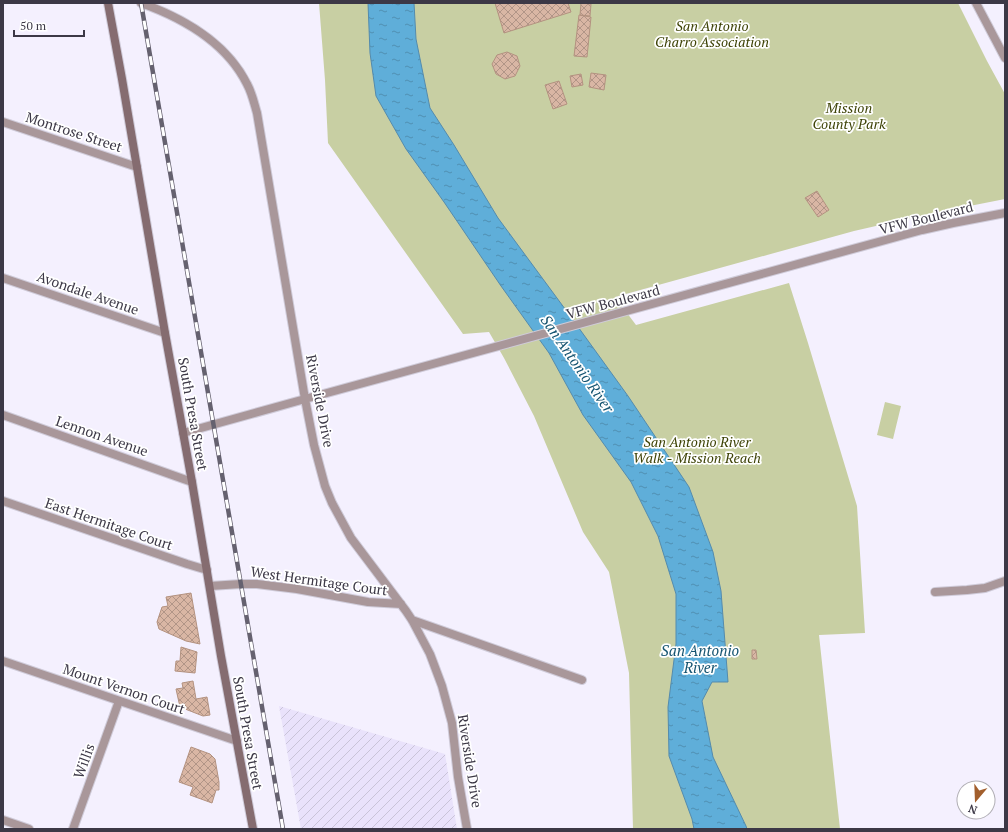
<svg xmlns="http://www.w3.org/2000/svg" width="1008" height="832" font-family="'PT Serif',serif">
  <defs>
    <pattern id="industrial-furrows" width="10" height="10" patternUnits="userSpaceOnUse"><rect width="10" height="10" fill="#e9e2fb"/><path d="M-1 1l2-2M0 10L10 0M9 11l2-2" fill="none" stroke="#c9c3d8"/></pattern>
    <pattern id="water-ripples" width="26" height="14" patternUnits="userSpaceOnUse"><rect width="26" height="14" fill="#5faed9"/><path d="M2 4q2-2 4 0t4 0M15 11q2-2 4 0t4 0" fill="none" stroke="#508fb2"/></pattern>
    <pattern id="building-cross-hatch" width="8" height="8" patternUnits="userSpaceOnUse"><rect width="8" height="8" fill="#d9b6a4"/><path d="M0 0l8 8M0 8l8-8" fill="none" stroke="#b19587"/></pattern>
  </defs>
  <rect width="100%" height="100%" fill="#f4f0fe"/>
  <path fill="url(#industrial-furrows)" d="M279 706 445 754 457 829H301Z"/>
  <path fill="#c8cfa3" d="M319 3H958L987 61 1005 94V199L924 215 854 231 615 297 636 325 789 283 808 343 857 506 865 633 819 635 840 829H633L629 673 609 572 583 532 534 416 504 358 489 332 463 334 328 143 325 80Z
    M885 402 901 406 893 439 877 435Z"/>
  <path fill="url(#water-ripples)" stroke="#548bad" d="M368 3H414L416 39 430 108 454 145 498 218 568 313 628 396 689 487 713 552 721 591 728 682H712L702 701 713 757 746 826 747 829H694L692 819 669 756 668 707 676 644V594L658 536 631 482 583 415 549 353 501 286 444 202 406 149 376 96 370 53Z"/>
  <path fill="url(#building-cross-hatch)" stroke="#b39280" d="M495 3H568L571 12 504 33Z
    M581 3 591 4 590 16 580 15Z
    M579 15 591 17 587 57 574 56Z
    M507 52 517 56 520 66 515 76 505 79 496 74 492 64 497 55Z
    M591 73 606 75 604 90 589 87Z
    M581 74 583 85 572 87 570 76Z
    M559 81 567 104 553 109 545 85Z
    M817 191 829 210 818 217 805 198Z
    M191 593 200 644 186 641 159 629 157 622 162 607 168 606 166 597Z
    M181 647 197 652 195 673 175 671 176 661H180Z
    M752 650H756L757 659H752Z
    M193 681 196 699 207 697 210 715 203 716 180 707 176 689 183 688 182 683Z
    M191 747 210 754 215 759 219 782V790H216L212 803 190 795 193 787 179 782Z"/>
  <g fill="none" stroke-linecap="round" stroke-linejoin="round">
    <defs>
      <path id="minor" d="M141 3C183 18 226 42 247 84 252 93 254 103 257 113L305 399 314 445 325 486 332 503 351 538 406 611 412 620 430 654 442 686 452 723 458 777 467 829
        M976 3 1005 58
        M3 122 137 167
        M3 278 165 333
        M3 415 192 482
        M183 433 305 399 922 230 953 223 1005 213
        M3 501 187 564 207 570
        M210 586 241 584H257L297 589 368 602 401 604
        M935 592 967 590 985 588 1005 581
        M412 620 582 680
        M3 661 237 741
        M3 820 29 829
        M73 829 119 701"/>
      <path id="secondary" d="M108 3 122 79 165 333 192 482 221 656 253 829"/>
    </defs>
    <use href="#minor" stroke="#cfcbd9" stroke-width="10"/>
    <use href="#secondary" stroke="#cfcbd9" stroke-width="10"/>
    <use href="#minor" stroke="#a9979a" stroke-width="8"/>
    <use href="#secondary" stroke="#856c70" stroke-width="8"/>
    <defs>
      <path id="rail" d="M141 3 283 829"/>
    </defs>
    <use href="#rail" stroke="#65616f" stroke-width="4.5"/>
    <use href="#rail" stroke="#fff" stroke-width="3" stroke-dasharray="9" stroke-linecap="butt"/>
  </g>
  <g text-anchor="middle" stroke-width="3.5" stroke-linejoin="round" paint-order="stroke">
    <g font-size="14" font-style="italic" fill="#3d4205" stroke="#fff">
      <text x="712" y="31">San Antonio<tspan x="712" dy="16">Charro Association</tspan></text>
      <text x="849" y="113">Mission<tspan x="849" dy="16">County Park</tspan></text>
      <text x="697" y="447">San Antonio River<tspan x="697" dy="16">Walk - Mission Reach</tspan></text>
    </g>
    <g font-size="14" fill="#3c3846" stroke="#fff">
      <text transform="translate(74 132) rotate(18)" y="5">Montrose Street</text>
      <text transform="translate(926 218) rotate(-14)" y="5">VFW Boulevard</text>
      <text transform="translate(88 293) rotate(19)" y="5">Avondale Avenue</text>
      <text transform="translate(613 302) rotate(-15)" y="5">VFW Boulevard</text>
      <text transform="translate(320 401) rotate(79)" y="5">Riverside Drive</text>
      <text transform="translate(193 414) rotate(80)" y="5">South Presa Street</text>
      <text transform="translate(102 436) rotate(19)" y="5">Lennon Avenue</text>
      <text transform="translate(109 524) rotate(19)" y="5">East Hermitage Court</text>
      <text transform="translate(319 581) rotate(8)" y="5">West Hermitage Court</text>
      <text transform="translate(124 689) rotate(19)" y="5">Mount Vernon Court</text>
      <text transform="translate(248 733) rotate(80)" y="5">South Presa Street</text>
      <text transform="translate(84 761) rotate(-70)" y="5">Willis</text>
      <text transform="translate(470 761) rotate(81)" y="5">Riverside Drive</text>
    </g>
    <g font-size="15" font-style="italic" fill="#155471" stroke="#fff">
      <text transform="translate(577 364) rotate(55)" y="5">San Antonio River</text>
      <text x="700" y="656">San Antonio<tspan x="700" dy="17">River</tspan></text>
    </g>
  </g>
  <rect width="1008" height="832" fill="none" stroke="#3c3846" stroke-width="8"/>
  <g transform="translate(976 800) rotate(199)"><circle r="19" fill="#ffffff" stroke="#b1afb5"/>
  <path d="M0-3L7 15L0 10L-7 15Z" fill="#a25f2d"/>
  <text y="-6" font-size="11" font-weight="bold" text-anchor="middle" fill="#3c3846">N</text>
  </g>
  <path d="M14 30v6h70v-6" fill="none" stroke="#3c3846" stroke-width="2"/>
  <text x="20" y="30" font-size="12" fill="#3c3846" stroke="#ffffff" stroke-width="3" paint-order="stroke">50 m</text>
</svg>
